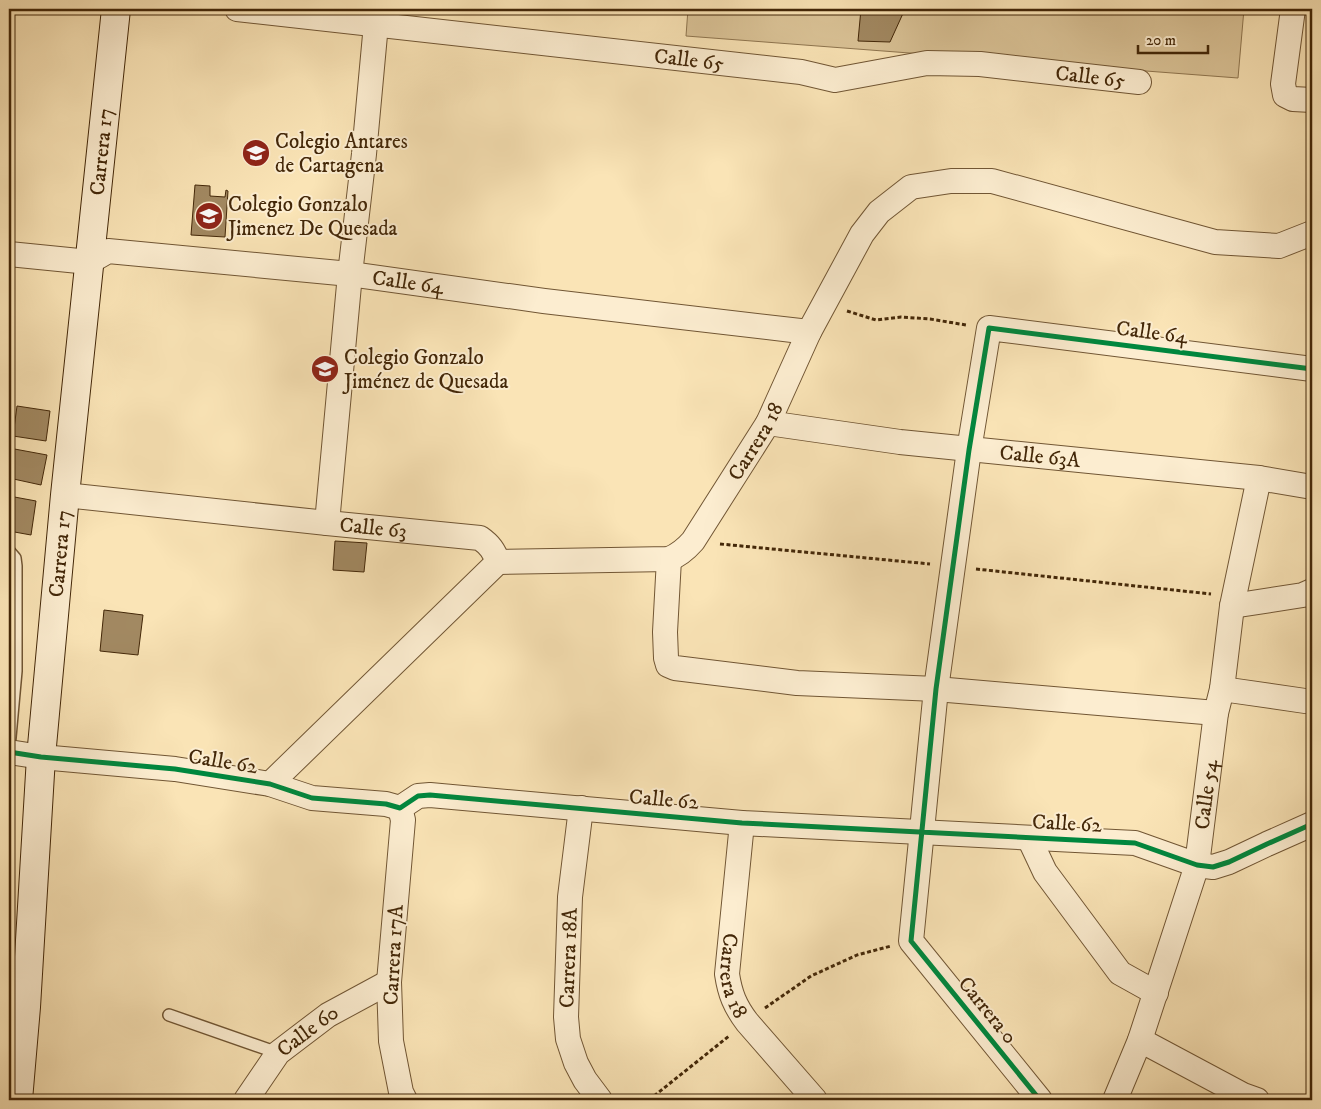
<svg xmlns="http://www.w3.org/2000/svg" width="1321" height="1109" font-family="'IM FELL DW Pica',serif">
  <rect width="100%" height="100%" fill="#fae4b6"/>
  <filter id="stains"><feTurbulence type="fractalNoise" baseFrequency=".004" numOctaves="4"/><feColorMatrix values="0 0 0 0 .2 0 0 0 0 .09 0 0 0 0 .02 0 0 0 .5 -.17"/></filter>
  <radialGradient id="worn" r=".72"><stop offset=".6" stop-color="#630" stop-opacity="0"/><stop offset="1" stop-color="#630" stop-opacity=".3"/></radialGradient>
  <path fill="#dbc498" stroke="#8f7650" d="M688 9H1244L1238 78 686 36Z"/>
  <path fill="#a28962" stroke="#432708" d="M861 9H905L890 42 858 41Z
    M195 185 210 186V196L225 197 226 190 228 191 225 237 191 235Z
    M17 406 50 411 46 441 13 436Z
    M9 448 47 455 41 485 9 478Z
    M9 496 36 501 31 535 9 531Z
    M335 541 367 543 364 572 333 570Z
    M104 610 143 615 138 655 100 651Z"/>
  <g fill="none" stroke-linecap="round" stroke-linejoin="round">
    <defs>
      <path id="service" d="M9 551 15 558 16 566V671L9 748
        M169 1015 278 1053"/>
      <g id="minor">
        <path id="s1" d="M237 9 801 72 835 80 927 63 980 64 1139 82"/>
        <path d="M1293 9 1283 84 1285 95 1293 99 1312 100"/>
        <path id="s2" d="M9 254 89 262 108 251 350 274 544 301 809 332"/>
        <path id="s3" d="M768 423 900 442 1259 478 1312 487"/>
        <path id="s4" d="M65 495 327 523 480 538C490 545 494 551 498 562"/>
        <path d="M327 523 350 274 364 154 376 24"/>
        <path d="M669 559 665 632 666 658 668 665 675 668 797 683 936 689 1216 713"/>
        <path id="s5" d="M498 562 669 559C679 555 686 549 693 541L768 423 809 332 862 234 879 212 911 187 951 181H992L1215 242 1279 246 1312 233"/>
        <path d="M1232 606 1303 595 1312 591"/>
        <path d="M1222 689 1312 702"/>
        <path d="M9 752 41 757 175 769 270 784 312 798 386 804 400 808 418 796 430 795 742 823 1135 843 1197 865 1213 867 1229 862 1267 844 1312 824"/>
        <path d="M270 784 498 562"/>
        <path d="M400 808 403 820 389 982 391 1041 401 1092 405 1100"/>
        <path d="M581 808 570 897 566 1017 568 1039 576 1063 585 1080 600 1100"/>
        <path id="s6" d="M742 823 727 974C730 994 735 1006 747 1022L815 1100"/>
        <path d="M1029 838 1045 872 1120 973 1156 993"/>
        <path d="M1140 1040 1243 1095 1257 1100"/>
        <path id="s7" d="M246 1100 278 1053 328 1015 389 982"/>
        <path d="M1040 1100 911 941 936 689 969 450 989 328 1312 369"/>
        <path id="s8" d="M1115 1100 1140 1040 1197 865 1216 713 1222 689 1232 606 1259 478"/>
      </g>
      <g id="secondary">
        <path id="s9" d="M18 1100 26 1007 41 757 65 495 116 9"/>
      </g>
    </defs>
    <use href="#service" stroke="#715634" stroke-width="14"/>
    <use href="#minor" stroke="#715634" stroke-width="26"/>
    <use href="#secondary" stroke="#432708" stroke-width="30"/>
    <path stroke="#432708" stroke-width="3" stroke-dasharray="4 2.5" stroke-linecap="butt" d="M847 311 876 320 901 317 930 319 966 325
      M720 544 930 564
      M976 569 1211 594
      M765 1008 811 976 857 955 891 946
      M649 1100 729 1036"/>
    <use href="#service" stroke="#fcedd0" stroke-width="11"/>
    <use href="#minor" stroke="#fcedd0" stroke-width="24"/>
    <use href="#secondary" stroke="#fcedd0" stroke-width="28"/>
    <defs>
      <path id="cycleway" d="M9 752 41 757 175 769 270 784 312 798 386 804 400 808 418 796 430 795 742 823 1135 843 1197 865 1213 867 1229 862 1267 844 1312 824
        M1040 1100 911 941 936 689 969 450 989 328 1312 369"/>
    </defs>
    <use href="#cycleway" stroke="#fcedd0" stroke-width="8"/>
    <use href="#cycleway" stroke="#00873e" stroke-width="5"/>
  </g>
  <defs>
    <symbol id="school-disc" viewBox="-11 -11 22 22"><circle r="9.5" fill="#8f2418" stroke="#fcedd0"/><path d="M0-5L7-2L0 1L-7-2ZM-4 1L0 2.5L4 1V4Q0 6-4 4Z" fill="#fff"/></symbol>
  </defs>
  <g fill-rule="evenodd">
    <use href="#school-disc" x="240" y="137" width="32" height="32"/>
    <use href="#school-disc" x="193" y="200" width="32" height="32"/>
    <use href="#school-disc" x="309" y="353" width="32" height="32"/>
  </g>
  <g text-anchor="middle" stroke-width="4" stroke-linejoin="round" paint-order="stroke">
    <g font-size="21" fill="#432708" stroke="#fcedd0">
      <text dy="7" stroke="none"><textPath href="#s1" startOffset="455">Calle 65</textPath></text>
      <text dy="7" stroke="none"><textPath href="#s1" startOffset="860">Calle 65</textPath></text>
      <text dy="7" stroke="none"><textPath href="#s9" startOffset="952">Carrera 17</textPath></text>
      <text dy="7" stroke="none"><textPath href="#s2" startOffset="404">Calle 64</textPath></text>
      <text transform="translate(1152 332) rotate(7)" y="7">Calle 64</text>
      <text dy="7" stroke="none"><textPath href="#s5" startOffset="319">Carrera 18</textPath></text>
      <text dy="7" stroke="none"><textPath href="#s3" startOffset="274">Calle 63A</textPath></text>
      <text dy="7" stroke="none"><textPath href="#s4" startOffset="310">Calle 63</textPath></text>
      <text dy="7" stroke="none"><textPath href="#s9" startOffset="548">Carrera 17</textPath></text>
      <text transform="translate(223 761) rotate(9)" y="7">Calle 62</text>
      <text dy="7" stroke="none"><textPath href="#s8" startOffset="320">Calle 54</textPath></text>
      <text transform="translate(664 799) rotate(5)" y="7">Calle 62</text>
      <text transform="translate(1067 823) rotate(3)" y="7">Calle 62</text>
      <text transform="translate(393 955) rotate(-87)" y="7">Carrera 17A</text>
      <text transform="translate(568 958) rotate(-88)" y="7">Carrera 18A</text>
      <text dy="7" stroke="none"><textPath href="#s6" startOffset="154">Carrera 18</textPath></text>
      <text transform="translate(988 1010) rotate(51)" y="7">Carrera 0</text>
      <text dy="7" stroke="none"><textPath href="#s7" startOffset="94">Calle 60</textPath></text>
    </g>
    <g font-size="21" fill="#432708" stroke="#fcedd0" text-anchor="start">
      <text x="275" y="148">Colegio Antares<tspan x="275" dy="24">de Cartagena</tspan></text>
      <text x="228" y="211">Colegio Gonzalo<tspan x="228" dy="24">Jimenez De Quesada</tspan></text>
      <text x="344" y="364">Colegio Gonzalo<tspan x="344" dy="24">Jiménez de Quesada</tspan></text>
    </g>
  </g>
  <rect width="1321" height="1109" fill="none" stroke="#fae4b6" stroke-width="30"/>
  <rect x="10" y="10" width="1301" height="1089" fill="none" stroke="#432708" stroke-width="2.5"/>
  <rect x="15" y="15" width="1291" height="1079" fill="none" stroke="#432708"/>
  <path d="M1138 45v8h70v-8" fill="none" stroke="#432708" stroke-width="2.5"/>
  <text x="1146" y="45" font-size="15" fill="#432708" stroke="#fcedd0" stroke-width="4" paint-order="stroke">20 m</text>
  <rect width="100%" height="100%" filter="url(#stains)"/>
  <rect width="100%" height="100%" fill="url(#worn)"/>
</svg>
